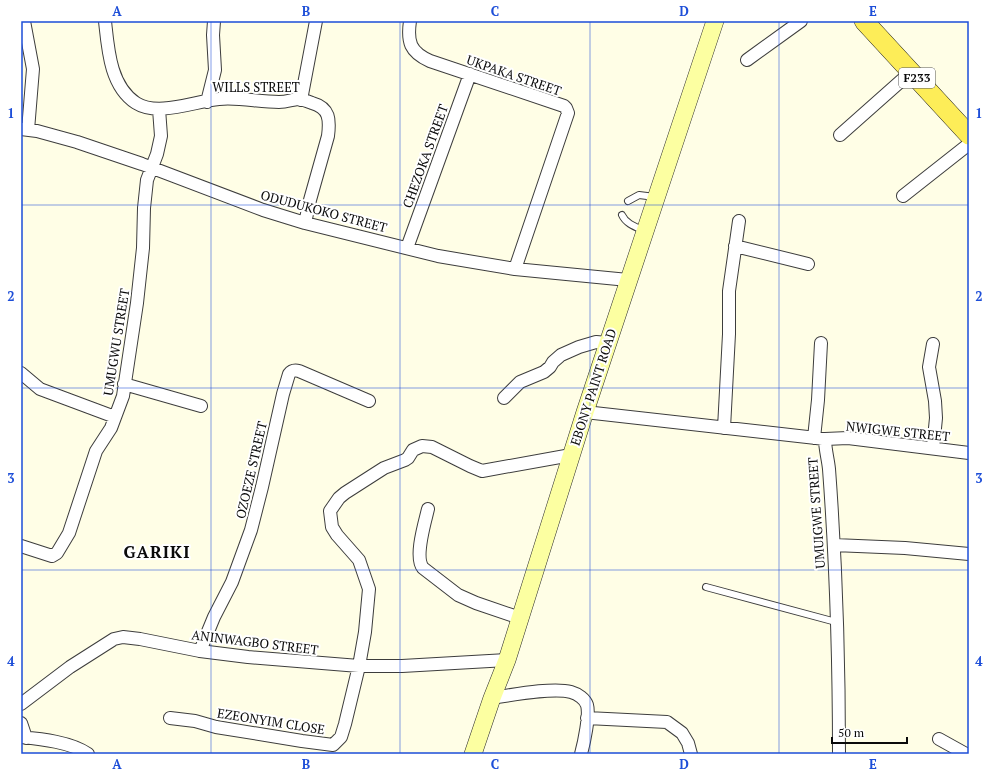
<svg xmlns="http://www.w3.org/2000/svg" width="990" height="775" font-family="'PT Serif',serif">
  <rect width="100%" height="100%" fill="#fffee6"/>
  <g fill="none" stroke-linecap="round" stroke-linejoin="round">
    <defs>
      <path id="lane" d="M628 201 639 195 655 197
        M622 215C626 224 636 227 645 231
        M706 587 836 622"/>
      <path id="street" d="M24 21 33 69 28 130
        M105 21C108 49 110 86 136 103 158 117 195 101 219 99 239 97 259 102 279 102 286 102 291 100 297 99 302 99 307 101 312 103 330 108 330 120 328 136L310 200 305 223
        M410 21C407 42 410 52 430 61L564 106 566 108 568 113 515 269
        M747 60 801 21
        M301 100 316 21
        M207 102 215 70 213 35 214 21
        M21 129 37 131 77 142 142 164 263 210 305 223 438 256 515 269 628 280
        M840 135 911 72
        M903 196 969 144
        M735 246 808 264
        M407 248 470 74
        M21 373 40 389 115 417
        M124 384 201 406
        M504 398 520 382 544 372 550 367 553 362 561 355 579 347 596 342 608 343
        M585 412 825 439C825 449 828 459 829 469 836 563 839 659 839 754
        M724 428 729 334V291L739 221
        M814 438 818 400 821 343
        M825 439 848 438 969 453
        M933 448 936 418 935 401 929 367 933 344
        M428 509C425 522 414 557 423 568L458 595 476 603 520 618
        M834 545 905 548 969 554
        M21 546 52 556 57 553 69 533 96 451 111 428 123 396 137 303 143 248 144 208 147 180 157 154 161 136 159 109
        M200 651 214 617 232 582 251 530 262 487 283 394 289 374C292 370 295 370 299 371L369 401
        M492 698C512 695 553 687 571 692 578 694 585 699 587 705 590 715 584 743 581 754
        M21 704 70 667 114 639 123 637 140 639 200 651 248 657 359 666H402L507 660
        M170 718 195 721 216 727 302 741 333 745 341 737 345 724 359 666 365 632 369 589 359 560 337 535 332 527 330 511 339 498 345 493 384 468 405 460 408 458 413 450 422 446 432 447 470 466 482 471 571 455
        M587 718 667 722 682 733 688 743 691 754
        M21 723 26 738
        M21 737C41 739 71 742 88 754
        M939 739 966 754"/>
      <path id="secondary" d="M473 754 492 698 507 660 585 412 715 21"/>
      <path id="primary" d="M864 21 969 135"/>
    </defs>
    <use href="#lane" stroke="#3d3d3d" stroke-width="8"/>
    <use href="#street" stroke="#3d3d3d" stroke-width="14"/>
    <use href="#secondary" stroke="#2c2c2c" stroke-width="18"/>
    <use href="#primary" stroke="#1b1b1b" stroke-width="20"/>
    <use href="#lane" stroke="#fff" stroke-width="6"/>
    <use href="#street" stroke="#fff" stroke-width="12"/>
    <use href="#secondary" stroke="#fcffa1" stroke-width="17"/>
    <use href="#primary" stroke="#fded58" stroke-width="19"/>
  </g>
  <path fill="none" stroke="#1d4ed8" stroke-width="1" stroke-opacity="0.55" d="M211 21V754M400 21V754M590 21V754M779 21V754M21 205H969M21 388H969M21 570H969"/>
  <g text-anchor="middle" stroke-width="4" stroke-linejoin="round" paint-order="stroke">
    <rect fill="#fff" stroke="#545454" stroke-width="1" x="899" y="68" width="36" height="20" rx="3"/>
    <g font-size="12" font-weight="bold" fill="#0a0a0a">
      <text x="917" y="82">F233</text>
    </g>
    <g font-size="13" fill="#0a0a0a" stroke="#fff">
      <text transform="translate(514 75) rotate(19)" y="5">UKPAKA STREET</text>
      <text x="256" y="92">WILLS STREET</text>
      <text transform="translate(425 156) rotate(-70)" y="5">CHEZOKA STREET</text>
      <text transform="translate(324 211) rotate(15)" y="5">ODUDUKOKO STREET</text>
      <text transform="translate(116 342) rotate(-81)" y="5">UMUGWU STREET</text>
      <text transform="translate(593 387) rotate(-72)" y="5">EBONY PAINT ROAD</text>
      <text transform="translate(898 431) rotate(6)" y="5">NWIGWE STREET</text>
      <text transform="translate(251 470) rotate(-77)" y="5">OZOEZE STREET</text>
      <text transform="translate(816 513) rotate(-94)" y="5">UMUIGWE STREET</text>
      <text transform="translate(255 642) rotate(7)" y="5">ANINWAGBO STREET</text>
      <text transform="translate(271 721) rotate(9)" y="5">EZEONYIM CLOSE</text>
    </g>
    <g font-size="17" font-weight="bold" letter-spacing="1" fill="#0a0a0a" stroke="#fff">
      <text x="157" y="558">GARIKI</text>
    </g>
  </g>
  <rect width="990" height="775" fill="none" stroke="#ffffff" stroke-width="44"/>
  <path d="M832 737v6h75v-6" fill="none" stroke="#0a0a0a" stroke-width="2"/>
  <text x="838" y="737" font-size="12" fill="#0a0a0a" stroke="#ffffff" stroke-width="3" paint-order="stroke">50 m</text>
  <rect x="22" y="22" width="946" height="731" fill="none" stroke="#1d4ed8" stroke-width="1.5"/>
  <g font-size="13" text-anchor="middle" font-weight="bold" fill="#1d4ed8">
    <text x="117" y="16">A</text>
    <text x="306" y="16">B</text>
    <text x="495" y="16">C</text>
    <text x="684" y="16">D</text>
    <text x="873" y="16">E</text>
    <text x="11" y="118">1</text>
    <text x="979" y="118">1</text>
    <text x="11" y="301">2</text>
    <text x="979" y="301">2</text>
    <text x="11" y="483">3</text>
    <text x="979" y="483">3</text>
    <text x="11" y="666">4</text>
    <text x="979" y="666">4</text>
    <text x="117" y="769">A</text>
    <text x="306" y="769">B</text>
    <text x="495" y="769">C</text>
    <text x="684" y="769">D</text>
    <text x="873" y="769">E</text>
  </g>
</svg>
